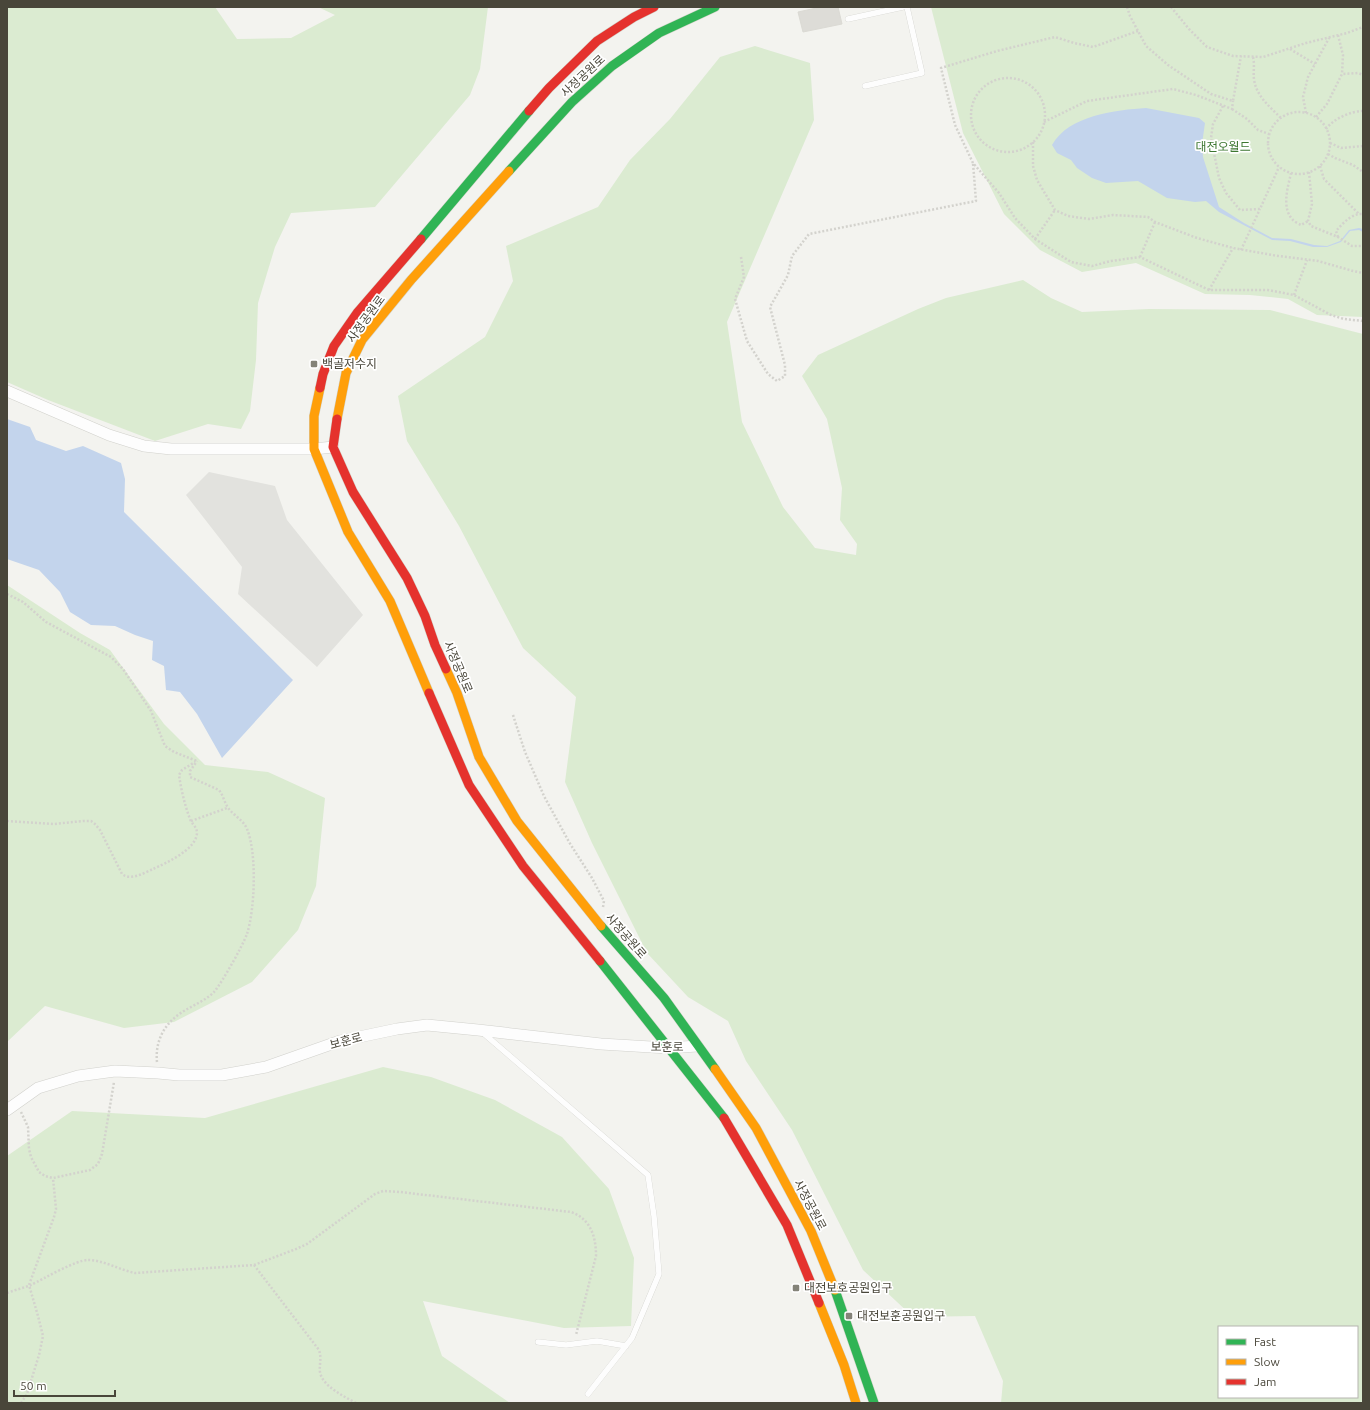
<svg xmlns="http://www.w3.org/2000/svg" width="1370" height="1410" font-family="Ubuntu,'Noto Sans KR',sans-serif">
  <rect width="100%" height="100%" fill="#f3f3ef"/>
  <path fill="#dbebd1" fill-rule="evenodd" d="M7 7H215L237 39 291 38 335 15 318 7H488L480 69 470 95 375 207 291 213 275 247 258 303 256 360 250 411 241 429 208 424 155 441 48 400 7 382Z
    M931 7H1363V317L1317 315 1288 299 1250 295 1205 294 1136 263 1082 272 1040 250 1004 214 963 133Z
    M755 46 810 63 814 120 727 322 742 422 783 507 815 548 856 555 857 544 840 520 842 488 827 419 802 376 818 355 918 309 946 298 1023 280 1051 298 1082 312 1149 309 1270 310 1363 334V1403H1001L1003 1381 975 1316 913 1317 863 1270 792 1130 746 1061 728 1021 688 997 647 953 592 843 565 782 576 697 523 648 459 526 407 441 398 396 485 337 513 281 506 246 598 207 630 160 670 119 720 57ZM1219 1327H1357V1397H1219Z
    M7 585 80 633 110 650 164 724 205 765 268 772 325 798 316 886 298 930 252 982 174 1022 124 1028 45 1006 7 1042Z
    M383 1067 431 1077 495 1100 562 1137 609 1189 634 1258 631 1326 564 1328 423 1301 442 1356 510 1403H7V1156L72 1111 205 1118Z"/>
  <path fill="#e2e2de" d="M209 472 275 486 287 520 363 615 317 667 238 594 242 567 186 495Z"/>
  <path fill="#c3d4ec" d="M1146 108 1199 118 1205 123 1202 144 1203 157 1219 207 1244 223 1272 238 1291 239 1314 245 1327 246 1340 241 1349 230 1359 228 1363 229V232L1359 230 1350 231 1341 242 1327 247H1313L1290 241 1272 240 1219 212 1206 201 1195 202 1167 198 1138 181 1106 183 1092 178 1077 168 1071 160 1057 153 1052 145C1069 115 1116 110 1146 108Z
    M7 419 30 427 36 440 66 451 83 446 121 463 125 479 124 512 293 680 222 758 197 714 180 692 166 690 164 666 152 660 153 641 135 635 115 626 91 625 70 612 60 592 39 570 7 559Z"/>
  <path fill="#dddcd7" stroke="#dbdad4" d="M821 7H838L842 24 803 32 798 12Z"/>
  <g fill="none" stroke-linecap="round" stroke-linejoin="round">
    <defs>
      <path id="lane" d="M848 19 903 7
        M865 86 922 73 907 7
        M482 1032 648 1175 654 1216 659 1274 632 1338 588 1394
        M538 1342 566 1345 597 1341 626 1346"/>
      <path id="street" d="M7 391 109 435 144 446 171 449H314L333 447
        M7 1110 38 1088 78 1076 115 1071 158 1073 179 1075H222L266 1067 340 1041 397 1029 427 1025 478 1030 601 1044 668 1048 697 1046"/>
      <path id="fast" d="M509 171 572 102 612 66 659 33 715 7
        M421 239 529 111
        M601 926 664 998 715 1069
        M600 961 724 1118
        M835 1290 874 1403"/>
      <path id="slow" d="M320 388 314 416V449L348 532 390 601 429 693
        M337 419 346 373 362 340 411 280 509 171
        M446 669 457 693 479 757 517 821 601 926
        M715 1069 756 1128 811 1231 835 1290
        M819 1303 844 1365 856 1403"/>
      <path id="jam" d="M529 111 549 88 597 41 634 17 654 7
        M320 388 323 374 334 346 357 313 421 239
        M337 419 333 447 353 492 407 578 425 616 435 645 446 669
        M429 693 469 785 523 866 600 961
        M724 1118 787 1225 819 1303"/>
    </defs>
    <use href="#lane" stroke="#d1d1cc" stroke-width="6"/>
    <use href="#street" stroke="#d1d1cc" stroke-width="12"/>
    <use href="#fast" stroke="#d1d1c7" stroke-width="10"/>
    <use href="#slow" stroke="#d1d1c7" stroke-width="10"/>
    <use href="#jam" stroke="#d1d1c7" stroke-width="10"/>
    <path stroke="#d3d2cd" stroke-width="2.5" stroke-dasharray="2 2" stroke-linecap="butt" d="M1127 7 1130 16 1146 46 1168 65 1211 94 1233 101 1241 56
      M1171 7 1189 29 1207 47 1233 56 1263 57 1306 43 1347 33 1363 27
      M1138 31 1093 47 1074 43 1055 37 997 51 941 68 955 125 973 163 999 193 1015 218 1035 239 1071 262 1092 266 1111 261 1140 257 1209 290H1268L1294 295 1331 315 1344 319 1363 321
      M1338 35 1343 55 1342 74
      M1290 49 1315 64
      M1253 57C1255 65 1253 72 1254 79 1256 96 1270 107 1281 118
      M971 115a37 37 0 1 1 74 0a37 37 0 1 1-74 0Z
      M1223 106 1213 124 1211 138 1219 178 1226 193 1240 210 1260 209 1279 167
      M1232 109 1247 119 1258 130 1269 134
      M1268 143a31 31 0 1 1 62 0a31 31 0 1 1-62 0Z
      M1306 113 1303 97 1308 77 1329 38
      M1316 117 1327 104 1342 74 1358 73 1363 75
      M1044 122 1087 101 1173 89 1196 95 1232 109 1233 101
      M1326 129C1333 119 1351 111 1363 111
      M1033 142V166L1037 180 1055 210 1068 216 1089 219 1113 215 1148 217 1155 222 1197 238 1233 248 1278 256 1318 261 1353 271 1363 273
      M1330 143 1341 148 1363 146
      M1328 154 1335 158 1353 165 1363 172
      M1320 166 1324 179 1359 214
      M1309 172 1312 204 1308 221 1311 226 1338 237 1352 246H1363
      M1291 173C1288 187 1281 208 1293 220 1295 222 1299 224 1301 225L1308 221
      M1338 237 1336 231C1343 223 1352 213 1363 214
      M1035 239 1055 210
      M1241 250 1260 209
      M741 257 744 277 735 299 747 341 768 374 777 381 785 376V365L770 307 788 275 792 256 809 234 976 201 973 163
      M1140 257 1155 222
      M1209 290 1233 248
      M1294 295 1307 260
      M7 594 23 602 46 622 111 657 123 669 151 711 165 746 174 752 197 761
      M513 715 525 752 544 796 569 842 592 878 604 901 603 907
      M7 821 54 824 83 821H91L95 824 100 830 122 874C131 881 144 873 153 869 166 863 196 850 197 833 197 827 192 824 190 819 185 806 181 789 179 775L182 770 195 762
      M191 821 227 808
      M157 1062C155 1043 163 1026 178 1015 190 1006 204 1002 214 992 223 981 242 947 247 934 255 909 257 853 247 829 243 819 232 815 227 806 224 801 223 795 219 790L190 777V771L197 761
      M21 1112 28 1127 29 1149 31 1157 39 1172 45 1176 53 1178 90 1170 98 1164 102 1154 114 1082
      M254 1265 319 1350C322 1359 319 1364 320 1372 322 1386 345 1397 356 1403
      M7 1293C15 1290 23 1288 31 1285 43 1279 76 1260 88 1260 103 1260 120 1270 135 1273L254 1265 296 1249 307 1244 375 1194 383 1191 400 1192 571 1212C591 1219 596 1237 596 1256L576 1335
      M7 1402 8 1403
      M21 1403 27 1394 39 1355 43 1336 38 1316 29 1285 54 1217 56 1209 53 1178"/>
    <use href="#lane" stroke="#fdfdfd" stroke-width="5.5"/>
    <use href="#street" stroke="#fdfdfd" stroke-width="11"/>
    <use href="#fast" stroke="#30b455" stroke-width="9"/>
    <use href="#slow" stroke="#ff9f0a" stroke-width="9"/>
    <use href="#jam" stroke="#e5322d" stroke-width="9"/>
  </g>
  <g fill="#848379" stroke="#fff" stroke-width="1.5">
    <rect x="310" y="360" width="8" height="8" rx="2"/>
    <rect x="792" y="1284" width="8" height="8" rx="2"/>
    <rect x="845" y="1312" width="8" height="8" rx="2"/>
  </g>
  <g text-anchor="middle" stroke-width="3.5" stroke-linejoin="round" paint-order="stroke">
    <g font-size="12" fill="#49463a" stroke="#fff">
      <text transform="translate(583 76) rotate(-43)" y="4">사정공원로</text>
      <text transform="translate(366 319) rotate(-54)" y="4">사정공원로</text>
      <text transform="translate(458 667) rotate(67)" y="4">사정공원로</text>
      <text transform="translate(626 936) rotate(49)" y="4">사정공원로</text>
      <text transform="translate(346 1041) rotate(-15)" y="4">보훈로</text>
      <text x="667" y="1051">보훈로</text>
      <text transform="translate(810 1205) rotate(62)" y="4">사정공원로</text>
    </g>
    <g font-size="12" fill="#3d7731" stroke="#fff">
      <text x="1223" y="151">대전오월드</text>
    </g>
    <g font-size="12" fill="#49463a" stroke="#fff" text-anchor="start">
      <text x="322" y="368">백골저수지</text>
      <text x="804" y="1292">대전보호공원입구</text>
      <text x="857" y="1320">대전보훈공원입구</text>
    </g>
  </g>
  <rect width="1370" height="1410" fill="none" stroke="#49463a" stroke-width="16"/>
  <rect x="1218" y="1326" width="140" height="72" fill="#ffffff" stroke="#b6b5b0"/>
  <rect x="1226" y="1339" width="20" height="6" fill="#30b455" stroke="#b6b5b0"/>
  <text x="1254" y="1346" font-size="12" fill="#49463a">Fast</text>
  <rect x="1226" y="1359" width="20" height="6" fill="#ff9f0a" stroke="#b6b5b0"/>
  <text x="1254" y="1366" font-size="12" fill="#49463a">Slow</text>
  <rect x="1226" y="1379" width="20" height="6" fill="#e5322d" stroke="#b6b5b0"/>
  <text x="1254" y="1386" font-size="12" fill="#49463a">Jam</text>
  <path d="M14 1390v6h101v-6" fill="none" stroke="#49463a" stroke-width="2"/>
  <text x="20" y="1390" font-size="12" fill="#49463a" stroke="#ffffff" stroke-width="3" paint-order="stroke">50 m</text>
</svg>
